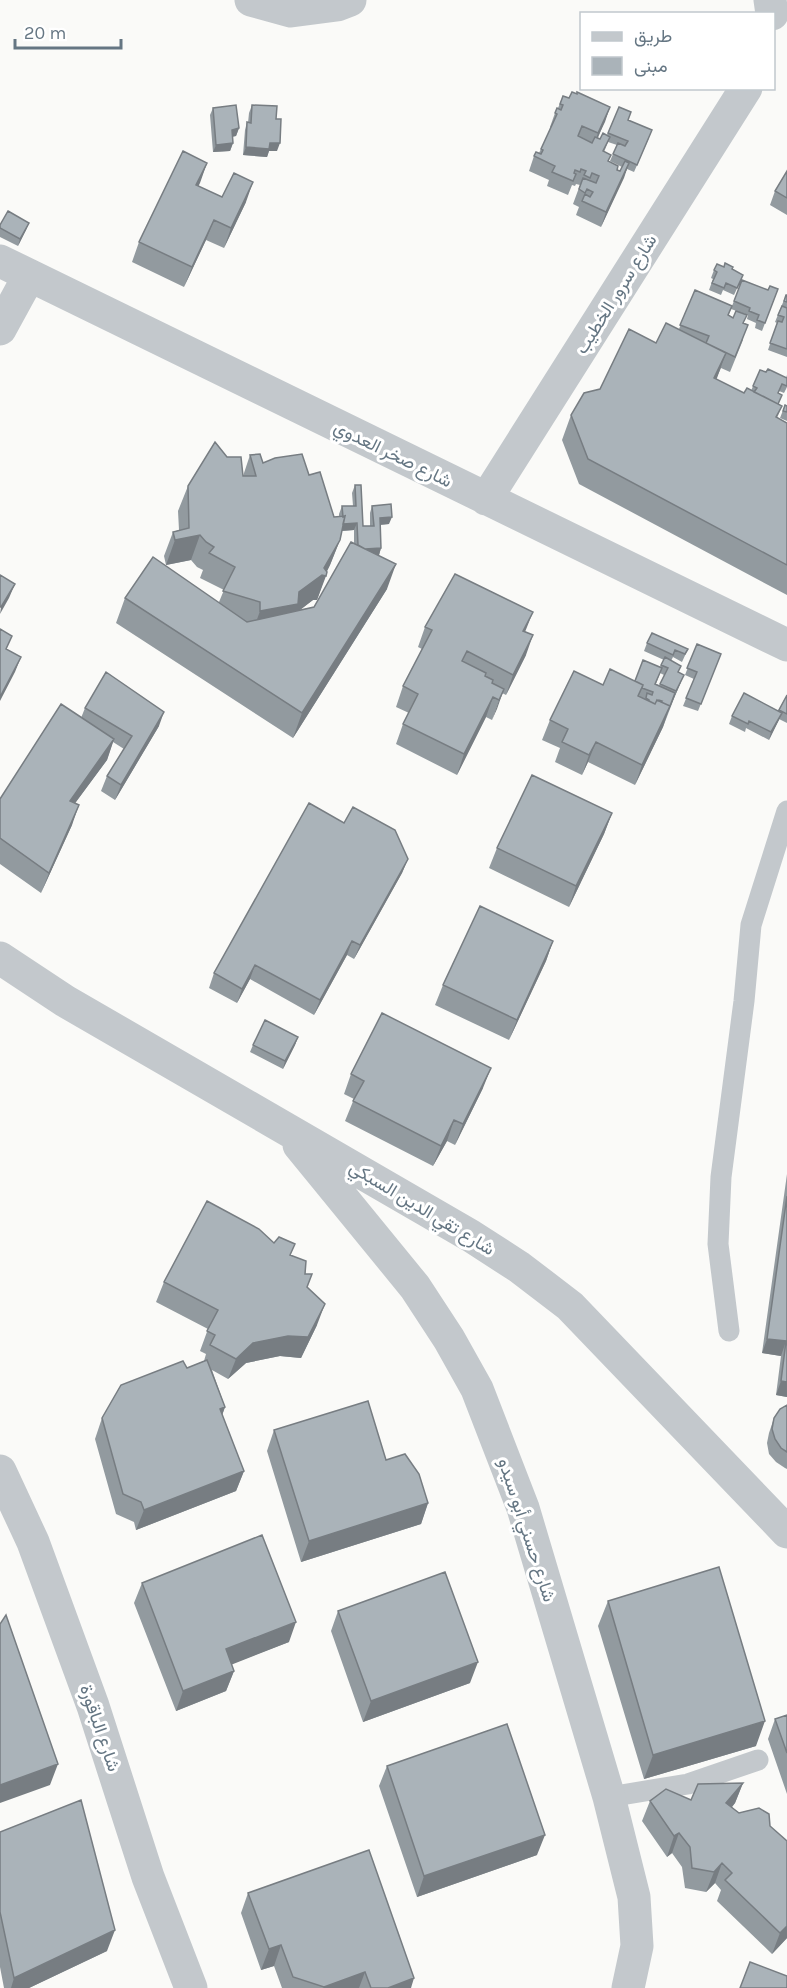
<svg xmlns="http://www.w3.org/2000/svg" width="787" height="1988" font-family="Karla,Vazirmatn,sans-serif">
  <rect width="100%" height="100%" fill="#fafaf8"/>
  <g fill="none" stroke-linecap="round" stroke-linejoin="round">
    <path stroke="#c3c8cc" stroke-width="21" d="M729 1331 718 1244 721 1177 744 1001 751 925 787 811
      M609 1797 688 1784 758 1760"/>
    <path stroke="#c3c8cc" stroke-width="33" d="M251 0 291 11 337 5 350 0
      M770 0 772 14
      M0 261 787 645
      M0 329 29 276
      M486 499 746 88
      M0 958 65 1001 471 1236 519 1267 570 1306 787 1532
      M299 1145 415 1287 449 1339 477 1389 523 1508 609 1797 634 1897 637 1946 628 1988
      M0 1471 33 1542 93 1706 148 1877 191 1988"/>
  </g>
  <path fill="#929a9f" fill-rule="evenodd" d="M563 96 569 98 610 107 598 138 600 139 607 135 619 107 628 120 649 138 634 172 627 169 601 227 576 215 579 207 573 204 580 185 576 184 575 186 572 185 568 195 547 186 549 180 529 171 534 156 539 153 551 128 550 127 555 113 558 108ZM608 142 617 145 610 161 622 167 620 171 617 170 609 161 604 152Z
    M252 105 276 119 277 151H269L267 157 243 155 245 130 247 122 248 123 249 113Z
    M213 108 239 128 236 136 232 137 233 143 230 151 213 152 210 115Z
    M207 163 198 186 222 197 246 202 224 248 206 240 184 287 132 262 139 242Z
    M787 171V215L770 205 775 191Z
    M29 223 26 230 18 246 0 237V225Z
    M724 267 732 269 740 282 734 295 723 290 721 295 709 290 713 279 711 278 714 270Z
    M742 280 768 290 778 289 762 331 755 328 756 323 747 319 748 315 731 309 728 316 744 324 743 340 730 372 721 368 716 379 744 393 751 391 753 386 786 378 787 375V387L784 393 779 391 778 393V404L782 406 777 418 787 423V595L579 484 562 440 571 415 600 389 656 343 679 329 695 290 732 306Z
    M786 295H787V357L768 350 777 323 775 322Z
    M785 405 787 406V421L780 418Z
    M250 455 263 463 309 475 334 517H339V514L342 506H353L352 493 355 485 363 526H370V513L372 506 389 524 380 525 381 548 379 555H378L387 589 293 738 116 623 125 598 219 602 224 590 200 578 203 570 197 567 191 560 166 565 164 556 173 532 179 530 178 511 188 486 243 476ZM354 530V544L314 607 299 610 313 600H317L327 571 330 565 340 540 342 531Z
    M425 627 526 632V655L506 695 502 693 492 720 486 717 457 775 396 744 403 724 409 713 396 707 403 686 422 649 418 647Z
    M647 643 688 649 682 662 673 657 671 661 679 672 681 682 675 696 663 727 635 785 588 762 582 775 555 762 560 748 542 740 550 720 603 685 635 681 660 667 664 660 644 651ZM660 673 664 675 659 686 656 684Z
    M697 644 721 654 698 711 683 706 694 679 685 675Z
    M787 695V723L779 719 769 740 746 728 745 732 729 724 732 716 778 711Z
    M85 708 159 726 115 800 101 791 107 776 124 749 113 742 107 760 75 803 72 825 41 893 0 864V799L81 718Z
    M612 813 604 834 569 907 489 868 497 848Z
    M408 859 402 873 354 959 347 955 314 1015 250 979 237 1003 209 988 214 973Z
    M553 941 546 961 509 1040 435 1005 443 985Z
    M298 1037 295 1045 283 1069 250 1052 253 1045Z
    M351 1074 483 1088 455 1145 447 1141 433 1166 345 1121 354 1099 344 1094Z
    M787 1174V1397L776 1395 781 1356 762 1353Z
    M274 1243 291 1255 305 1274 307 1287 317 1325 301 1358 280 1356 246 1363 228 1379 212 1370 225 1407 222 1415 244 1471 236 1491 136 1530 134 1522 116 1514 95 1439 102 1418 187 1368 204 1361 206 1354 200 1351 208 1329 156 1302 164 1282Z
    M787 1405V1469L785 1468 776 1462 769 1454 767 1443 769 1433 774 1418Z
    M274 1430 386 1460 428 1503 421 1524 301 1562 267 1451Z
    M142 1583 289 1642 231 1664 234 1671 226 1691 176 1711 134 1603Z
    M608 1601 756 1746 644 1779 598 1626Z
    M338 1611 470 1683 363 1722 331 1631Z
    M787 1715V1794L768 1739 775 1719Z
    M387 1766 537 1855 417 1897 379 1786Z
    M743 1783 735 1803 732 1807 739 1813 770 1826 787 1841V1938L772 1954 717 1901 721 1890 715 1883 706 1892 685 1888 682 1867 672 1853 667 1857 642 1821 650 1801 691 1800Z
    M0 1832 107 1951 29 1988H4L0 1967Z
    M248 1893 411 1988H282L274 1966 261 1970 241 1913Z"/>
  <path fill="#777d82" d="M610 107 605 122 593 147 598 133Z
    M239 128 236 136 229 137 232 130Z
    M233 143 230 151 213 152 216 145Z
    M270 143H280L277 151H269L267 157 243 155 246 147Z
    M207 163 200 183 189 205 196 185Z
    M629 163 624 178 601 227 606 212Z
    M253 182 246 202 224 248 231 228Z
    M214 220 206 240 184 287 192 267Z
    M29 223 26 230 18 246 20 239Z
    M726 353 717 378 705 403 714 378Z
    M392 517 389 524 377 525 380 518Z
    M357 523 354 530 340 531 343 524Z
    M200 535 191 560 166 565 175 540Z
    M340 540 330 565 325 575 326 576 317 600H313L295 614 251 636 260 611 299 592 324 568Z
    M381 548 379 555 355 557 358 549Z
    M396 564 387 589 293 738 302 713Z
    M15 584 9 598 0 614 1 607Z
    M533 612 525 632 523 631Z
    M533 635 526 655 506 695 513 675Z
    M21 657 15 672 0 701V697Z
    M684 675 668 712 670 706 663 727 635 785 642 765Z
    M504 689 497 709 492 720 499 700Z
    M493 697 486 717 457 775 464 754Z
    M164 712 159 726 115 800 121 785Z
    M782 713 779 720 769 740 771 732Z
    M114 739 107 760 62 821 70 801Z
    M596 742 588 762 582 775 589 755Z
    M79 805 72 825 41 893 49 873Z
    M612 813 604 834 569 907 576 886Z
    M408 859 402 873 354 959 360 945Z
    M352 941 347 955 314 1015 320 1000Z
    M553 941 546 961 509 1040 517 1020Z
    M255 965 250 979 237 1003 242 989Z
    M298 1037 295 1045 283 1069 285 1061Z
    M491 1068 483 1088 455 1145 463 1124Z
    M454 1120 447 1141 433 1166 441 1146Z
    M325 1304 317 1325 301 1358 280 1356 246 1363 228 1379 236 1359 253 1343Z
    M767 1339 786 1341 781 1356 762 1353Z
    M781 1381 787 1382V1397L776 1395Z
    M225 1407 218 1427 220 1409Z
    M244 1471 236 1491 136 1530 144 1510Z
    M428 1503 421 1524 301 1562 309 1541Z
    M296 1622 289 1642 218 1670 226 1649Z
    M478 1662 470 1683 363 1722 371 1701Z
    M234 1671 226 1691 176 1711 183 1691Z
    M765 1721 756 1746 644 1779 653 1755Z
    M58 1764 50 1785 0 1803V1785Z
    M743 1783 735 1803 719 1823 726 1803Z
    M679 1833 672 1853 667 1857 674 1836Z
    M545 1835 537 1855 417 1897 424 1876Z
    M722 1863 715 1883 706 1892 714 1872Z
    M787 1926V1938L772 1954 780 1933Z
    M115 1930 107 1951 29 1988H11L14 1978Z
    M281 1945 274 1966 261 1970 269 1949Z
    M365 1972 359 1988H323L324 1987Z
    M414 1978 411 1988H388Z"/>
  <path fill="#aab3b9" stroke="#777d82" stroke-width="1.5" d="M572 92 577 94V92L610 107 598 133 582 126 578 136 592 143 595 137 600 139 603 133 610 137 603 151 611 155 608 161 618 166 617 170 620 171 625 161 629 163 606 212 582 201 585 194 590 197 593 192 587 189 585 193 579 189 583 178 596 183 599 176 592 173 590 178 584 175 586 171 581 169 580 172 575 170 574 173 576 174 573 181 552 172 555 166 534 156 536 152 541 154 543 150 541 149 557 114 555 113 557 108 561 110 563 105 560 104 563 96 569 98Z
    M236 105 239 128 232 130 233 143 216 145 213 108Z
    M252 105 277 106 276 119H281L280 143H270L269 149 246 147 247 122 251 123Z
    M619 107 631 112 628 120 652 130 637 165 613 154 618 143 625 146 628 141 608 133Z
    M183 151 207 163 196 185 222 197 234 173 253 182 231 228 214 220 192 267 139 242Z
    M787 171V198L775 191Z
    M8 211 29 223 20 239 0 228V225Z
    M725 263 733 267 732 269 743 275 737 288 726 283 724 288 712 283 717 272 714 270 717 264 724 267Z
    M742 280 768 290 770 286 778 289 765 323 757 320 759 315 749 311 750 308 734 301Z
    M695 290 732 306 728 315 733 318 736 311 747 315 743 323 748 325 735 357 706 343 709 336 680 325Z
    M786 295H787V302L784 301Z
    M782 306 787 308V349L770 343 778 321 782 322 784 317 778 315Z
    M666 323 726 353 714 378 744 393 747 388 782 406 776 417 787 423V565L588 459 571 415 584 393 600 389 629 329 656 343Z
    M768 369 787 378V386L782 384 778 393 782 395 778 404 754 392 757 388 753 386 760 370 766 372Z
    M785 405 787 406V412L783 411Z
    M215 442 227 457H241L243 476H256L250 455 260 454 263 463 275 458 302 454 309 475 320 472 334 517 345 516 340 540 324 568 327 572 326 576 322 575 299 592 298 604 260 611V602L223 591 235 567 209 553 214 547 206 542 200 535 175 540 173 532 189 528 188 486Z
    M355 485H361L363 526H374L372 506 391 504 392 517 380 518 381 548 365 549 358 545 357 523 343 524 345 516 343 517 342 506H356Z
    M351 542 396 564 302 713 125 598 153 557 247 622 314 607Z
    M455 574 533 612 523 631 533 635 513 675 467 651 462 661 486 673 485 676 493 680 492 683 504 689 499 700 493 697 464 754 403 724 418 694 403 686 432 630 425 627Z
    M0 575 15 584 1 607H0Z
    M0 629 12 636 6 649 21 657 0 697Z
    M652 633 688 649 685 654 675 650 673 655 647 643Z
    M697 644 721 654 701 704 686 698 697 672 687 668Z
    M665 657 681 666 678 672 684 675 676 691 660 684 668 668 661 665Z
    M643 660 662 668 655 684 675 693 670 706 661 702 662 701 659 700 658 701 657 700 655 704 649 701V700L646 698 647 693 652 695 653 692 642 688 643 685 635 681Z
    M610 669 643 685 638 696 655 704 657 700 670 706 642 765 596 742 589 755 562 742 568 729 550 720 574 671 603 685Z
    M106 672 164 712 121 785 107 776 132 736 85 708Z
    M744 693 782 713 771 732 749 721 748 724 732 716Z
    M787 695V714L779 710Z
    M61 704 114 739 70 801 79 805 49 873 0 838V799Z
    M532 775 612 813 576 886 497 848Z
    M309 803 344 823 353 807 395 830 408 859 360 945 352 941 320 1000 255 965 242 989 214 973Z
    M480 906 553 941 517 1020 443 985Z
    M382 1013 491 1068 463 1124 454 1120 441 1146 353 1101 364 1081 351 1074Z
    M265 1020 298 1037 285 1061 253 1045Z
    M787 1196V1382L781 1381 786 1341 767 1339Z
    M207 1201 259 1229 274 1243 279 1237 295 1244 290 1255 306 1261 305 1274H312L307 1287 325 1304 308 1337 288 1336 253 1343 236 1359 210 1345 215 1335 207 1331 218 1310 164 1282Z
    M207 1360 225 1407 220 1409 244 1471 144 1510 141 1502 123 1494 102 1418 121 1385 183 1361 187 1368Z
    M368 1401 386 1460 405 1454 419 1474 428 1503 309 1541 274 1430Z
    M787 1405V1452L781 1448 775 1439 772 1429 774 1418 780 1409Z
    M262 1535 296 1622 226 1649 234 1671 183 1691 142 1583Z
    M719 1567 765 1721 653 1755 608 1601Z
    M445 1572 478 1662 371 1701 338 1611Z
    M6 1615 58 1764 0 1785V1624Z
    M787 1715V1753L775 1719Z
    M507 1724 545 1835 424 1876 387 1766Z
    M743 1783 726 1803 739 1813 759 1808 769 1814 770 1826 787 1841V1926L780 1933 725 1880 732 1873 722 1863 714 1872 692 1868 690 1847 679 1833 674 1836 650 1801 666 1789 691 1800 698 1784Z
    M81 1800 115 1930 14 1978 0 1912V1832Z
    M369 1850 414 1978 388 1988H371L365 1972 324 1987 293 1977 281 1945 269 1949 248 1893Z
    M750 1962 787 1976V1988H740Z"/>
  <g text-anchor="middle" stroke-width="6" stroke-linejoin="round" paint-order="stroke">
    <g font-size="18" fill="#657683" stroke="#fff">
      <text transform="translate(616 294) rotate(-58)" y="6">شارع سرور الخطيب</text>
      <text transform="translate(393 454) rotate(26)" y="6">شارع صخر العدوي</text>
      <text transform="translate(422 1208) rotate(31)" y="6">شارع تقي الدين السبكي</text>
      <text transform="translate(527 1530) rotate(72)" y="6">شارع حسني أبو سيدو</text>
      <text transform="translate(100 1728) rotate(71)" y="6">شارع الباقورة</text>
    </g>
  </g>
  <rect x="580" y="12" width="195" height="78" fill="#ffffff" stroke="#c1c8cd" stroke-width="1.5"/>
  <rect x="592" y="32" width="30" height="9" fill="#c3c8cc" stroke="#c1c8cd" stroke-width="1.5"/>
  <text x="634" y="42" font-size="18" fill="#657683">طريق</text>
  <rect x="592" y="57" width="30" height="18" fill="#aab3b9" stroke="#c1c8cd" stroke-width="1.5"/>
  <text x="634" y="72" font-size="18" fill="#657683">مبنى</text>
  <path d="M15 39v9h106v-9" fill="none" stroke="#657683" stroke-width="3"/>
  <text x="24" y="39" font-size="18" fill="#657683" stroke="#ffffff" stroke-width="4.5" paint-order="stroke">20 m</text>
</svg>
